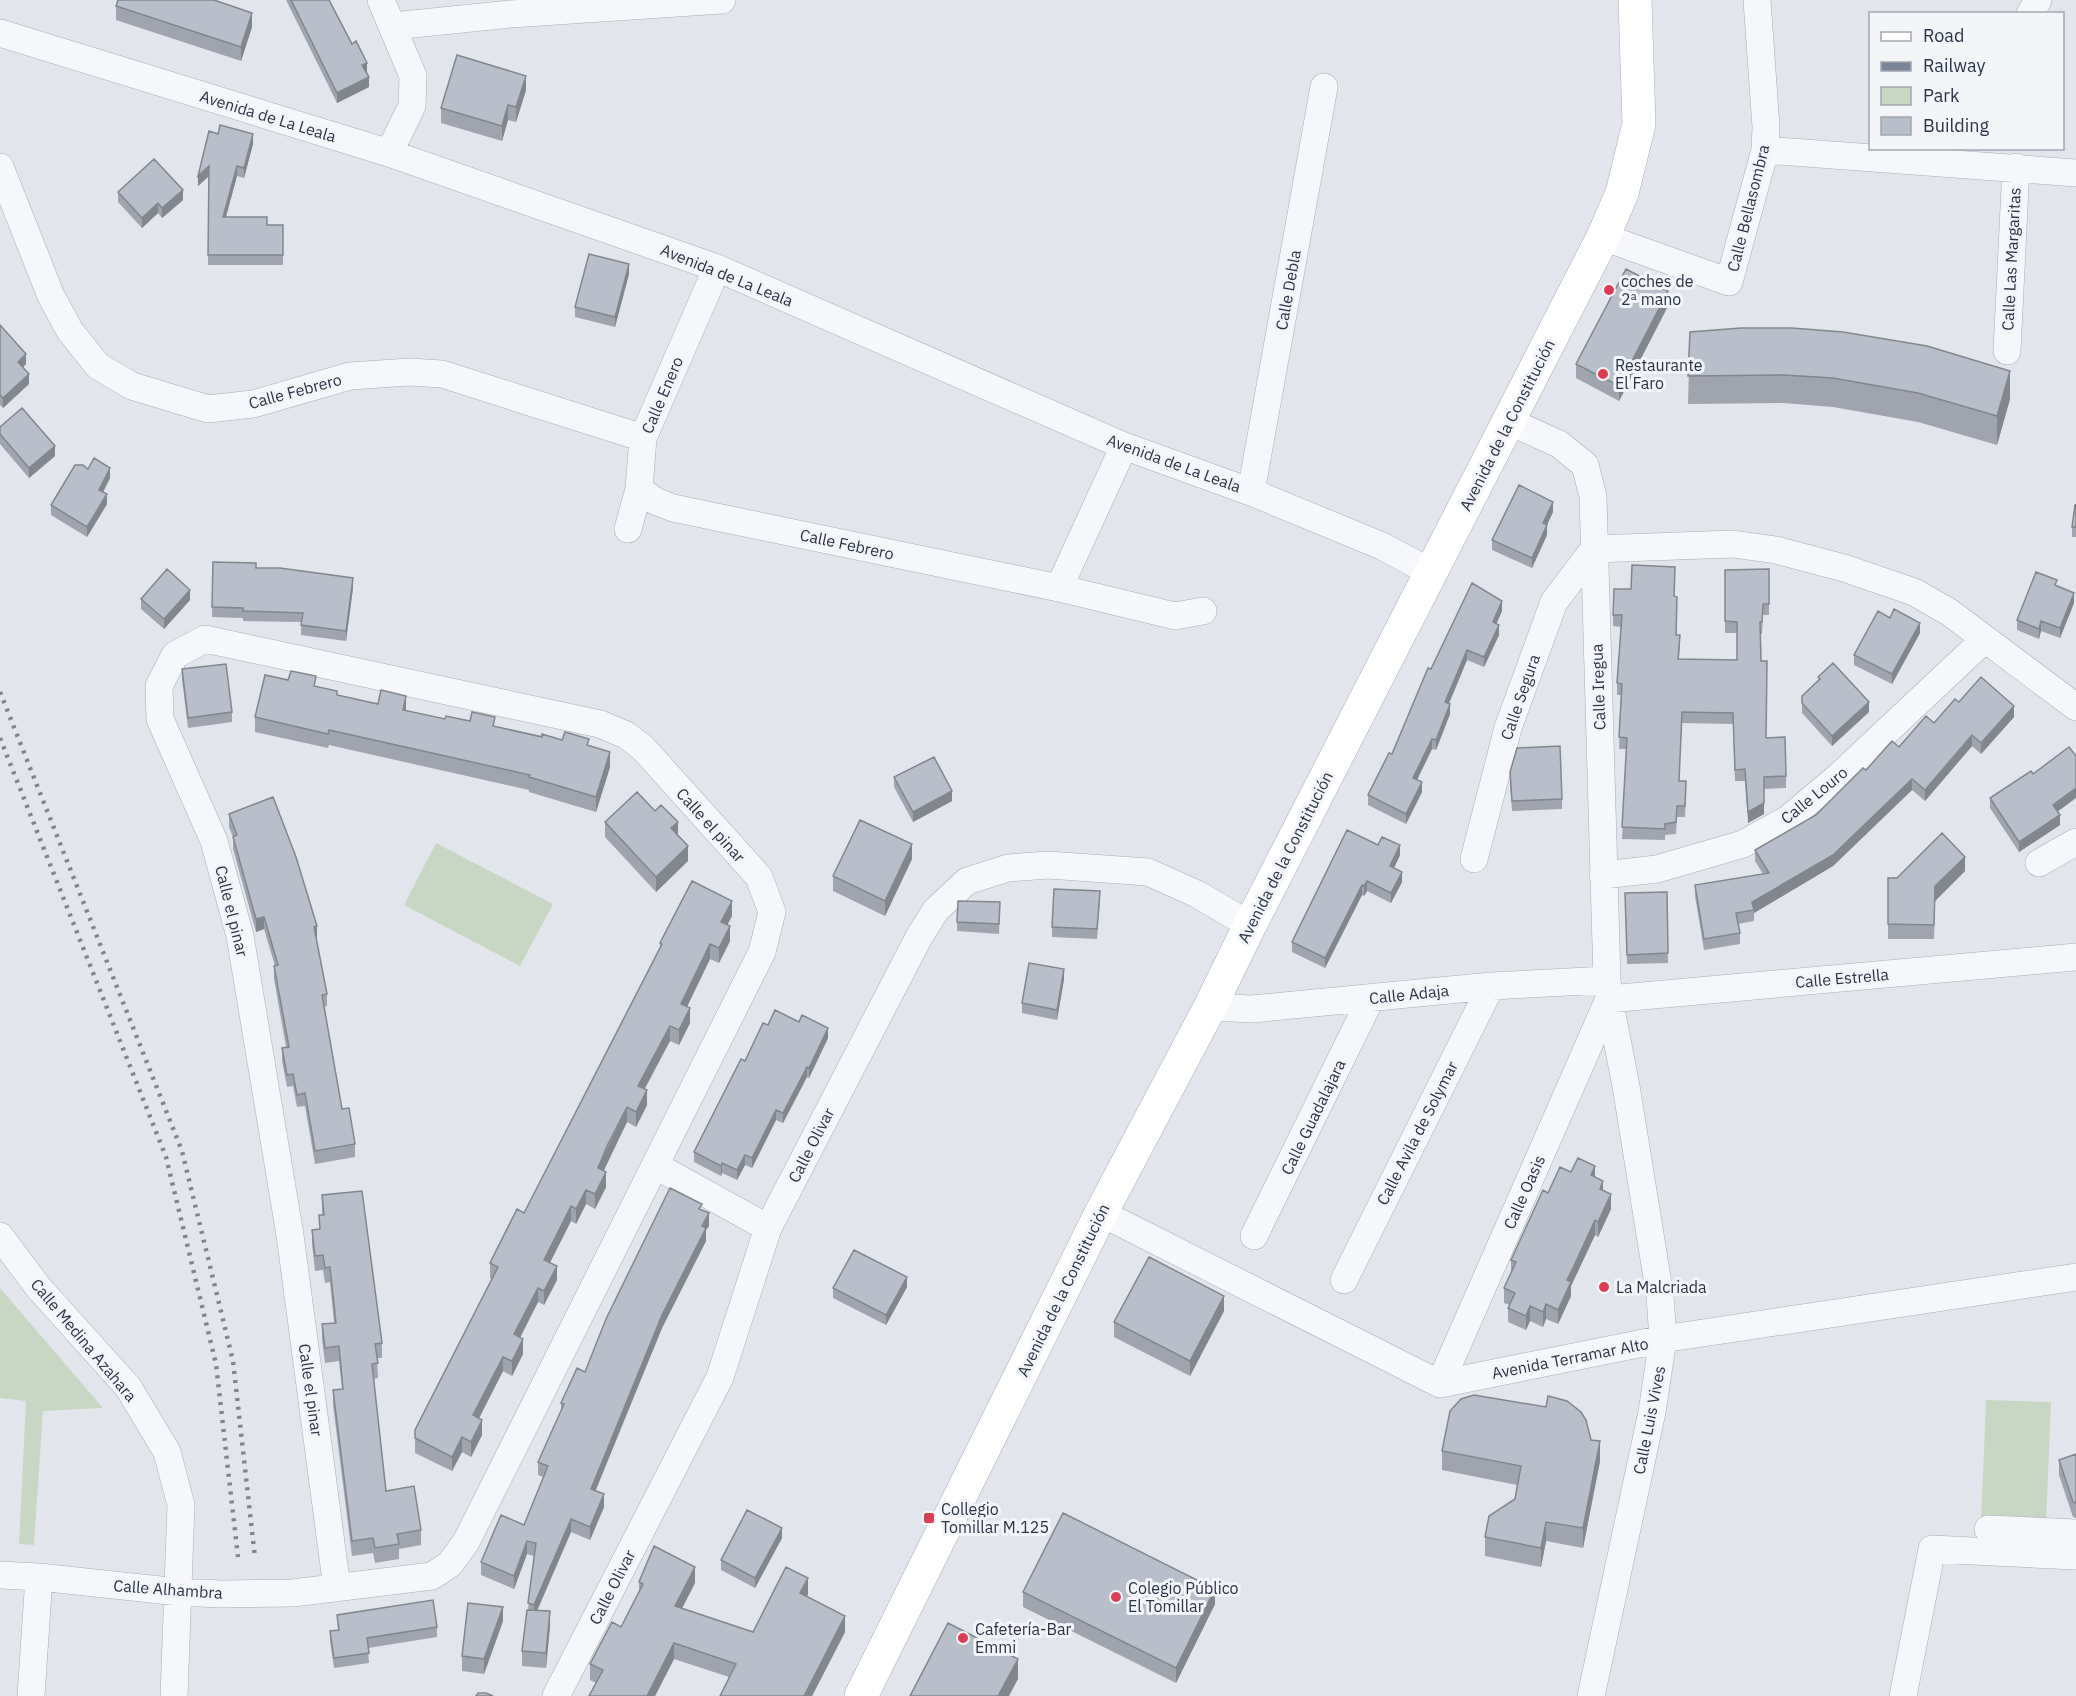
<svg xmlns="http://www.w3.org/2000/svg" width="2076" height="1696" font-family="'IBM Plex Sans',sans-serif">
  <rect width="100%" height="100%" fill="#e2e6ec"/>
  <path fill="#c8d7c3" d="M436 843 553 904 520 966 404 905Z
    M0 1288 103 1408 43 1411 34 1545 19 1544 26 1401 0 1398Z
    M1986 1400 2051 1402 2046 1524 1981 1522Z"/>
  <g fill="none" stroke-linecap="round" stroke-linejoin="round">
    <defs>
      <path id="minor" d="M381 0 413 76 412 106 389 153
        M2030 14 2038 0
        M393 26 511 14 722 0
        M0 33 389 153 717 268 1124 446 1251 492 1382 546 1432 573
        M1765 150 2076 173
        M0 167 51 296 70 331 98 366 132 386 208 409 253 404 350 376 409 372 442 374 643 438
        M1603 237 1729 282 1765 150 1766 127 1757 0
        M2007 351 2016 167
        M1508 421 1559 444 1585 465 1593 496 1607 980 1609 999 1626 1086 1660 1296 1663 1339 1652 1412 1591 1696
        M639 489 655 501 673 508 1059 588 1175 616 1203 611
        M1251 492 1324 87
        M628 529 639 489 643 438 717 268
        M1059 588 1124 446
        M1474 859 1508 728 1554 602 1594 549 1733 544 1776 550 1844 568 1914 592 1949 612 2076 707
        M2039 863 2076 842
        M1603 875 1657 869 1743 844 1788 819 1838 777 1985 639
        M1609 999 2076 957
        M1210 1007 1252 1009 1491 986 1607 980
        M656 1166 768 1228
        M1101 1213 1440 1384 1663 1339 2076 1277
        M0 1236 38 1287 128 1387 167 1452 181 1505 174 1696
        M1254 1236 1371 998
        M1344 1280 1491 986
        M1440 1384 1609 999
        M1988 1529 2076 1533
        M0 1575 39 1577 179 1592 221 1594 293 1593 432 1576 450 1564 466 1542 762 952 772 912 759 877 643 748 626 735 600 724 205 639 175 655 159 686 160 719 214 841 240 936 290 1235 337 1588
        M31 1696 39 1577
        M556 1696 720 1377 768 1228 919 937 936 910 967 881 1008 868 1048 865 1148 872 1197 894 1250 925
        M1903 1696 1932 1549 2076 1556"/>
      <path id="secondary" d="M861 1696 1101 1213 1210 1007 1250 925 1603 237 1622 193 1639 124 1635 0"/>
    </defs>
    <use href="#minor" stroke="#a7adb7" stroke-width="28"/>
    <use href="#secondary" stroke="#a7adb7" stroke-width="34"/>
    <use href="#minor" stroke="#f6f7fa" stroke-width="27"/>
    <use href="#secondary" stroke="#fff" stroke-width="33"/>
    <path stroke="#7a8597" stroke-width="4.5" stroke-dasharray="3 6" stroke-linecap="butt" d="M0 692 182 1151 233 1361 255 1558
      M0 738 166 1157 216 1364 238 1557"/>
  </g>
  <path fill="#9fa4ae" d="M286 0H329L367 73 369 87 337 103Z
    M116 6 252 27 241 61 116 20Z
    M526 90 516 122 508 120 502 141 441 123V108Z
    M253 144 244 178 237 176 226 217 267 225H283V265H208L209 176 198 186V176Z
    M118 192 183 200 162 218 158 213 142 228 118 202Z
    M629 274 615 327 575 317V307Z
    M1668 306 1619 401 1576 378V364Z
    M0 325 26 364 23 367 29 384 3 408 0 405Z
    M1690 332 2010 399 1997 445 1918 422 1833 407 1783 403 1688 404Z
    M0 434 55 456 29 478 0 444Z
    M88 469 110 478 103 492 107 504 87 537 51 515V505Z
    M2076 505V537H2072V527Z
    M1553 512 1547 525V535L1532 568 1492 550V540Z
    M213 562 256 568 353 588 346 641 301 635V622L243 621V618L212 617Z
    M1769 569V615H1763L1762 634H1760L1761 661 1766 738 1786 776V788L1764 789V814L1748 823 1745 781H1735L1733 724 1682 723 1679 781 1686 793 1685 817H1677L1676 834 1665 835V840L1622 839 1627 749H1619L1621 695H1617V683L1621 627 1613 626V615L1631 589 1675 596 1677 608 1676 635 1680 647 1679 659 1737 660V633H1725V570Z
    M2057 586 2074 603 2060 638 2041 631 2039 639 2017 630V620Z
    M141 599 190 600 164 629 141 609Z
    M1502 611 1496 624 1499 635 1484 667 1467 660 1449 704 1450 714 1436 750 1432 749 1417 780 1422 792 1406 824 1368 805V795L1392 754 1431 669Z
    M1920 633 1892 684 1854 665V655Z
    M182 669 232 712V722L188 728 182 679Z
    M1818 677 1869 712 1832 746 1802 713V696L1818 680Z
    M316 687 337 696 445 719 495 726 589 746 610 767 596 812 529 792V790L329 745 328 748 255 732V717Z
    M1959 702 2014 717 1981 754 1972 746 1925 801 1912 790 1833 866 1754 913V921L1738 924 1740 933V944L1704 950 1695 896V885L1763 874 1755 861V850L1816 815 1866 770 1934 723Z
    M894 777 952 801 913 822 894 787Z
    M1510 782 1562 799V809L1512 811Z
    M1990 798 2058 812 2060 825 2019 852 1990 808Z
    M655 811 678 835 688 861 656 892 605 837V822Z
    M229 814 317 939H316L327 994V1006L324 1007 342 1109 355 1144V1157L315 1164 305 1106 297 1107 293 1086 287 1087 282 1061V1048L286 1047 274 979V966H275L264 929 256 932 233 849V837L229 827Z
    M1378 845 1400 855 1394 868 1402 882 1391 903 1367 891 1364 896 1362 895 1325 968 1292 952V942Z
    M912 859 885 916 833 891V876Z
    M1965 871 1935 901 1934 939H1888V878Z
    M1667 892 1668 963 1627 964 1625 893Z
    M1100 901 1097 939 1052 937V927Z
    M1000 902 999 934 957 931V922Z
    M732 916 727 925 730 941 719 963 710 959 687 1007 690 1023 679 1045 670 1041 645 1089 647 1105 636 1127 627 1122 607 1161 603 1171 606 1187 595 1209 586 1204 576 1224 571 1221 550 1263 557 1280 544 1305 538 1302 520 1338 523 1354 512 1376 503 1371 479 1418 482 1435 471 1457 462 1452 452 1471 415 1453V1430L492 1279 490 1278V1263L524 1213 660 947V943Z
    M1064 979 1057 1020 1022 1013V1003Z
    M828 1038 809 1078 807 1077 783 1123 776 1120 752 1168 745 1165 737 1180 722 1173 721 1176 694 1162V1152L745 1061Z
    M1595 1177 1603 1190 1611 1209 1598 1237 1595 1235 1573 1282 1571 1286V1296L1558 1324 1546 1319 1543 1327 1530 1321 1526 1330 1508 1322V1308L1510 1305 1504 1303V1288L1511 1273V1260L1548 1193Z
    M322 1195 382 1343V1358H377L378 1378 373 1379 386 1491 421 1530V1545L399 1549V1559L375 1563 373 1553 352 1556 333 1405V1390L342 1389 339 1361 325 1363 322 1339V1324L334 1323 330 1282 325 1283 323 1270 315 1271 312 1244V1230L319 1229V1215H322Z
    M702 1210 709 1226 706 1230V1241L662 1328 595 1490 604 1507 590 1540 571 1532 537 1610 550 1626 546 1668 522 1666V1651L528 1610 534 1556 527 1554 514 1589 481 1575V1562L524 1525 543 1477 538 1475V1462L561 1411V1403L585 1372Z
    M907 1287 886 1325 833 1298V1288Z
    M1224 1311 1190 1376 1114 1337V1322Z
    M1591 1440 1600 1461 1583 1548 1546 1541 1541 1567 1485 1556V1537L1515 1499 1517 1485 1442 1470V1451Z
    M2076 1454V1518L2073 1517 2059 1475V1460Z
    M782 1538 755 1588 721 1570V1560Z
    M639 1582 695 1583 682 1608 753 1632 808 1594 807 1597 845 1632 812 1696H720L729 1677 674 1659 655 1696H589L596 1683 590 1680V1664L621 1627 639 1592Z
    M1023 1592 1215 1604 1176 1683 1023 1607Z
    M337 1615 437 1627V1637L368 1648 369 1663 334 1668 330 1641V1631L338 1630Z
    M503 1621 484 1674 462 1671V1656Z"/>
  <path fill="#82868d" d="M252 13V27L241 61V47Z
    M367 63V73L362 65Z
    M526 76V90L516 122V107Z
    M369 77V87L337 103V93Z
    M508 105V120L502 141V126Z
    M253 134V144L244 178V168Z
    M209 166V176L198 186V176Z
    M237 166V176L223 227V217Z
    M183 190V200L162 218V208Z
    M158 203V213L142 228V218Z
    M629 264V274L615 327V317Z
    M1668 291V306L1619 401V386Z
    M26 354V364L18 372V362Z
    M2010 371V399L1997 445V416Z
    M29 374V384L3 408V398Z
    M55 446V456L29 478V468Z
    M110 468V478L99 500V490Z
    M107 494V504L87 537V527Z
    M1553 502V512L1543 533V523Z
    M1547 525V535L1532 568V558Z
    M353 578V588L346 641V631Z
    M190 590V600L164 629V619Z
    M2074 593V603L2060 638V628Z
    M1502 601V611L1493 632V622Z
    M2041 621V631L2039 639V629Z
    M1920 623V633L1892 684V674Z
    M1499 625V635L1484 667V657Z
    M1467 650V660L1445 712V702Z
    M406 696V711L403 710Z
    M1869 702V712L1832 746V736Z
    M1450 704V714L1436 750V740Z
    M2014 706V717L1981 754V743Z
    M1972 735V746L1925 801V790Z
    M1432 739V749L1413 788V778Z
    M610 752V767L596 812V797Z
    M1764 777V814L1748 823V812Z
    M1912 779V790L1833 866 1754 913 1752 902Z
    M1422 782V792L1406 824V814Z
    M2076 788V798L2053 815V805Z
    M952 791V801L913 822V812Z
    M2060 815V825L2019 852V842Z
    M678 822V837L671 828Z
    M912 844V859L885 916V901Z
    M1400 845V855L1390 876V866Z
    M688 846V861L656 892V877Z
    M1965 857V871L1935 901 1934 939 1935 886Z
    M1402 872V882L1391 903V893Z
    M1367 881V891L1364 896V886Z
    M1362 885V895L1325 968V958Z
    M732 901V916L721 937V922Z
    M264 917V929L256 932V919Z
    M317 926V939L314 940V927Z
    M730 926V941L719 963V948Z
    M710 944V959L681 1019V1004Z
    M1064 969V979L1057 1020V1010Z
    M690 1008V1023L679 1045V1030Z
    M670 1026V1041L638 1100V1086Z
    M828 1028V1038L809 1078V1068Z
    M807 1067V1077L783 1123V1113Z
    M647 1090V1105L636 1127V1112Z
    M627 1107V1122L598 1183V1168Z
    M776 1110V1120L752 1168V1158Z
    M745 1155V1165L737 1180V1170Z
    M722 1163V1173L721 1176V1166Z
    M1595 1166V1181L1591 1175Z
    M606 1172V1187L595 1209V1194Z
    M1603 1181V1196L1600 1189Z
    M586 1190V1204L576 1224V1209Z
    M1611 1194V1209L1598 1237V1222Z
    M571 1206V1221L544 1274V1260Z
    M709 1213V1226L706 1230V1241L662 1328 591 1502V1489L662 1315 702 1226Z
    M1595 1220V1235L1571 1286V1296L1558 1324V1310L1567 1280Z
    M557 1266V1280L544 1305V1291Z
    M907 1277V1287L886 1325V1315Z
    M538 1288V1302L514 1349V1334Z
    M1224 1296V1311L1190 1376V1361Z
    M1546 1304V1319L1543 1327V1312Z
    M1530 1306V1321L1526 1330V1316Z
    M523 1339V1354L512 1376V1361Z
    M503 1357V1371L473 1430V1415Z
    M482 1420V1435L471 1457V1442Z
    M462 1437V1452L452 1471V1457Z
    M1600 1441V1461L1583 1548V1528Z
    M604 1494V1507L590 1540V1527Z
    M571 1519V1532L534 1618V1605Z
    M1546 1522V1541L1541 1567V1548Z
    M782 1528V1538L755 1588V1578Z
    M527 1541V1554L514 1589V1576Z
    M695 1567V1583L675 1622V1606Z
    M808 1578V1594L800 1609V1593Z
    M1215 1589V1604L1176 1683V1668Z
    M503 1607V1621L484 1674V1659Z
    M550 1611V1626L546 1668V1653Z
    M845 1616V1632L812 1696H804Z
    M674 1643V1659L655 1696H647Z
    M1018 1659V1679L1009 1696H998Z"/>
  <path fill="#b9bfca" stroke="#82868d" stroke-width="1.5" d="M118 0H214L252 13 241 47 116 6Z
    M291 0H329L352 44 356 41 367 63 362 65 369 77 337 93Z
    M457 55 526 76 516 107 508 105 502 126 441 108Z
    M220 125 253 134 244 168 237 166 223 217H267V225H283V255H208L209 166 198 176 209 131 218 134Z
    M154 159 183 190 162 208 158 203 142 218 118 192Z
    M589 254 629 264 615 317 575 307Z
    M1626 269 1668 291 1619 386 1576 364Z
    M0 325 26 354 18 362 29 374 3 398 0 395Z
    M1741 328H1792L1843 332 1927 346 2010 371 1997 416 1918 393 1833 378 1783 375 1688 376 1690 332Z
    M22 408 55 446 29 468 0 434V427Z
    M94 458 110 468 99 490 107 494 87 527 51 505 75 465H83L88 469Z
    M1519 485 1553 502 1543 523 1547 525 1532 558 1492 540Z
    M2075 505H2076V527H2072Z
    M213 562 256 563V568H280L353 578 346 631 301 625 303 613 243 611V608L212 607Z
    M1632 565 1675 567 1674 596 1677 597 1676 635H1680L1678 659 1737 660V622L1725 621V570L1769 569V604H1763L1762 622H1760L1761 661H1767L1766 738 1785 737 1786 776 1764 777V803L1748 812 1745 769 1735 770 1733 713 1682 712 1679 781H1686L1685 806H1677L1676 822 1665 824V829L1622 827 1627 738 1619 737 1622 684 1617 683 1622 615H1613L1614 589H1631Z
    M167 569 190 590 164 619 141 599Z
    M2036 572 2057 580 2055 585 2074 593 2060 628 2041 621 2039 629 2017 620Z
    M1472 583 1502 601 1493 622 1499 625 1484 657 1467 650 1445 702 1450 704 1436 740 1432 739 1413 778 1422 782 1406 814 1368 795 1389 753 1392 754 1428 668 1431 669Z
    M1894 609 1920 623 1892 674 1854 655 1878 611 1890 618Z
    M1833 663 1869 702 1832 736 1802 703V696L1820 679 1818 677Z
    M226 664 232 712 188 718 182 669Z
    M291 671 316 676 314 686 337 691V695L378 704 381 690 406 696 403 710 445 719 446 716 470 721 472 712 495 717 493 726 542 737V734L562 740 565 732 589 739 587 745 610 752 596 797 529 777 530 775 329 730 328 734 255 717 265 675 288 680Z
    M1981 677 2014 706 1981 743 1972 735 1925 790 1912 779 1833 855 1752 902 1754 910 1736 913 1740 933 1704 939 1695 885 1769 873 1755 850 1816 815 1863 768 1866 770 1892 741 1899 747 1926 716 1934 723 1955 699 1959 702Z
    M1560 746 1562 799 1512 801 1510 772 1517 748Z
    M2069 747 2076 756V788L2053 805 2060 815 2019 842 1990 798 2031 771 2033 774Z
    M934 757 952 791 913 812 894 777Z
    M637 792 655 811 661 805 678 822 671 828 688 846 656 877 605 822Z
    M273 797 296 857 317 926 314 927 327 994 322 995 342 1109 349 1108 355 1144 315 1151 305 1093 297 1095 293 1074 287 1075 282 1048 289 1047 274 966 278 965 264 917 256 919 233 837 237 835 229 814Z
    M860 820 912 844 885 901 833 876Z
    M1347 830 1378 845 1382 837 1400 845 1390 866 1402 872 1391 893 1367 881 1364 886 1362 885 1325 958 1292 942Z
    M1942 833 1965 857 1935 886 1934 925 1888 924V878H1897Z
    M692 881 732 901 721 922 730 926 719 948 710 944 681 1004 690 1008 679 1030 670 1026 638 1086 647 1090 636 1112 627 1107 607 1146 598 1168 606 1172 595 1194 586 1190 576 1209 571 1206 544 1260 557 1266 544 1291 538 1288 514 1334 523 1339 512 1361 503 1357 473 1415 482 1420 471 1442 462 1437 452 1457 415 1438V1430L498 1267 490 1263 517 1209 524 1213 662 944 660 943Z
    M1054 889 1100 891 1097 929 1052 927Z
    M1667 892 1668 953 1627 955 1625 893Z
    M958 901 1000 902 999 924 957 922Z
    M1029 963 1064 969 1057 1010 1022 1003Z
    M775 1010 799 1022 802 1015 828 1028 809 1068 807 1067 783 1113 776 1110 752 1158 745 1155 737 1170 722 1163 721 1166 694 1152 741 1059 745 1061 763 1023 768 1025Z
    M1578 1158 1595 1166 1591 1175 1603 1181 1600 1189 1611 1194 1598 1222 1595 1220 1573 1268 1567 1280 1571 1282 1558 1310 1546 1304 1543 1312 1530 1306 1526 1316 1508 1308 1515 1293 1504 1288 1516 1262 1511 1260 1543 1190 1548 1193 1560 1167 1571 1172Z
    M670 1188 702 1204 699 1209 709 1213 702 1226 706 1228 662 1315 591 1489 604 1494 590 1527 571 1519 534 1605 528 1603 536 1543 527 1541 514 1576 481 1562 501 1515 524 1525 548 1466 538 1462 564 1404 561 1403 577 1368 585 1372 606 1319Z
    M362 1191 382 1343 375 1344 378 1363 372 1364 386 1491 414 1486 421 1530 397 1534 399 1544 375 1548 373 1538 352 1541 333 1390 343 1389 339 1346 325 1348 322 1324 336 1323 330 1267 325 1268 323 1255 315 1256 312 1230 320 1229 319 1215H324L322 1195Z
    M854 1250 907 1277 886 1315 833 1288Z
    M1149 1257 1224 1296 1190 1361 1114 1322Z
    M1474 1395 1546 1407 1548 1396 1567 1401 1581 1412 1586 1420 1591 1440 1600 1441 1583 1528 1546 1522 1541 1548 1485 1537 1489 1516 1515 1499 1521 1466 1442 1451 1450 1411 1461 1399Z
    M2076 1454V1503L2073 1502 2059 1460Z
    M747 1510 782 1528 755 1578 721 1560Z
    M1063 1513 1215 1589 1176 1668 1023 1592Z
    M654 1546 695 1567 675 1606 753 1632 786 1567 808 1578 800 1593 845 1616 804 1696H720L736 1664 674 1643 647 1696H589L603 1670 590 1664 612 1622 621 1627 643 1584 639 1582Z
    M433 1600 437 1627 367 1638 369 1653 334 1658 330 1631 339 1630 337 1615Z
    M468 1603 503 1607 484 1659 462 1656Z
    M527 1610 550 1611 546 1653 522 1651Z
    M948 1623 1018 1659 998 1696H910Z
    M478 1693H486L493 1696H476Z"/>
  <g fill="#da3e55" stroke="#f3f5f9" stroke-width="2">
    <circle cx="1609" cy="290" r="6"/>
    <circle cx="1603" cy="374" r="6"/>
    <circle cx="1604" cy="1287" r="6"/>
    <rect x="923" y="1512" width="12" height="12" rx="3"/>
    <circle cx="1116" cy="1597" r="6"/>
    <circle cx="963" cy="1638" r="6"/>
  </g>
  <g text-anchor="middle" stroke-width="6" stroke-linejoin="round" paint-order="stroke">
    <g font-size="16" fill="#293346" stroke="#f3f5f9">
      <text transform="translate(268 116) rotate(17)" y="6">Avenida de La Leala</text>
      <text transform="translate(1748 208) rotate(-76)" y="6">Calle Bellasombra</text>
      <text transform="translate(2011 259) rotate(-87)" y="6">Calle Las Margaritas</text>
      <text transform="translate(727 275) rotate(22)" y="6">Avenida de La Leala</text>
      <text transform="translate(1288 290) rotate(-80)" y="6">Calle Debla</text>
      <text transform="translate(295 391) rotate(-15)" y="6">Calle Febrero</text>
      <text transform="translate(662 395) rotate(-67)" y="6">Calle Enero</text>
      <text transform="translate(1507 425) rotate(-63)" y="6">Avenida de la Constitución</text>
      <text transform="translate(1174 463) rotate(20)" y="6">Avenida de La Leala</text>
      <text transform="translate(847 544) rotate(12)" y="6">Calle Febrero</text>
      <text transform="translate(1598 687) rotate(-92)" y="6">Calle Iregua</text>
      <text transform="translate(1520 697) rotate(-71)" y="6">Calle Segura</text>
      <text transform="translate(1814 795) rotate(-39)" y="6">Calle Louro</text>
      <text transform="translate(711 825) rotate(48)" y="6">Calle el pinar</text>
      <text transform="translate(1285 857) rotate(-63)" y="6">Avenida de la Constitución</text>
      <text transform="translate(232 911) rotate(76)" y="6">Calle el pinar</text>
      <text transform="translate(1842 978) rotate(-5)" y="6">Calle Estrella</text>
      <text transform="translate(1409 994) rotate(-6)" y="6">Calle Adaja</text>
      <text transform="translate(1313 1117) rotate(-64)" y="6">Calle Guadalajara</text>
      <text transform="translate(1417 1133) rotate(-63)" y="6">Calle Avila de Solymar</text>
      <text transform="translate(811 1145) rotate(-63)" y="6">Calle Olivar</text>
      <text transform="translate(1524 1192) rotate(-66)" y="6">Calle Oasis</text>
      <text transform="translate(1063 1290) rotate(-64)" y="6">Avenida de la Constitución</text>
      <text transform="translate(84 1340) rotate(50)" y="6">Calle Medina Azahara</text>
      <text transform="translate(1570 1358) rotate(-11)" y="6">Avenida Terramar Alto</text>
      <text transform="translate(311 1390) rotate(82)" y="6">Calle el pinar</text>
      <text transform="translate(1649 1420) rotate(-79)" y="6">Calle Luis Vives</text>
      <text transform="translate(612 1587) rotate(-63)" y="6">Calle Olivar</text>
      <text transform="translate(168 1589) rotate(4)" y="6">Calle Alhambra</text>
    </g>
    <g font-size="16" fill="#293346" stroke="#f3f5f9" text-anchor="start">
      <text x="1621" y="287">coches de<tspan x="1621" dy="18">2ª mano</tspan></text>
      <text x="1615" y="371">Restaurante<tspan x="1615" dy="18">El Faro</tspan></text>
      <text x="1616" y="1293">La Malcriada</text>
      <text x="941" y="1515">Collegio<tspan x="941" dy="18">Tomillar M.125</tspan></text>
      <text x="1128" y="1594">Colegio Público<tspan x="1128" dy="18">El Tomillar</tspan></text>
      <text x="975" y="1635">Cafetería-Bar<tspan x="975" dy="18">Emmi</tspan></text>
    </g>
  </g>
  <rect x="1869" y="12" width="195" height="138" fill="#f3f5f9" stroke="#a2a7b1" stroke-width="1.5"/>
  <rect x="1881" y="32" width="30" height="9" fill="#ffffff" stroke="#a2a7b1" stroke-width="1.5"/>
  <text x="1923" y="42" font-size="18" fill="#293346">Road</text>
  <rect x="1881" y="62" width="30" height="9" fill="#7a8597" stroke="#a2a7b1" stroke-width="1.5"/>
  <text x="1923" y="72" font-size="18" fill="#293346">Railway</text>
  <rect x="1881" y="87" width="30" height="18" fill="#c8d7c3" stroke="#a2a7b1" stroke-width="1.5"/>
  <text x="1923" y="102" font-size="18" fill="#293346">Park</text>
  <rect x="1881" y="117" width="30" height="18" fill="#b9bfca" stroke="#a2a7b1" stroke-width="1.5"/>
  <text x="1923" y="132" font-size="18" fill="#293346">Building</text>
</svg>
